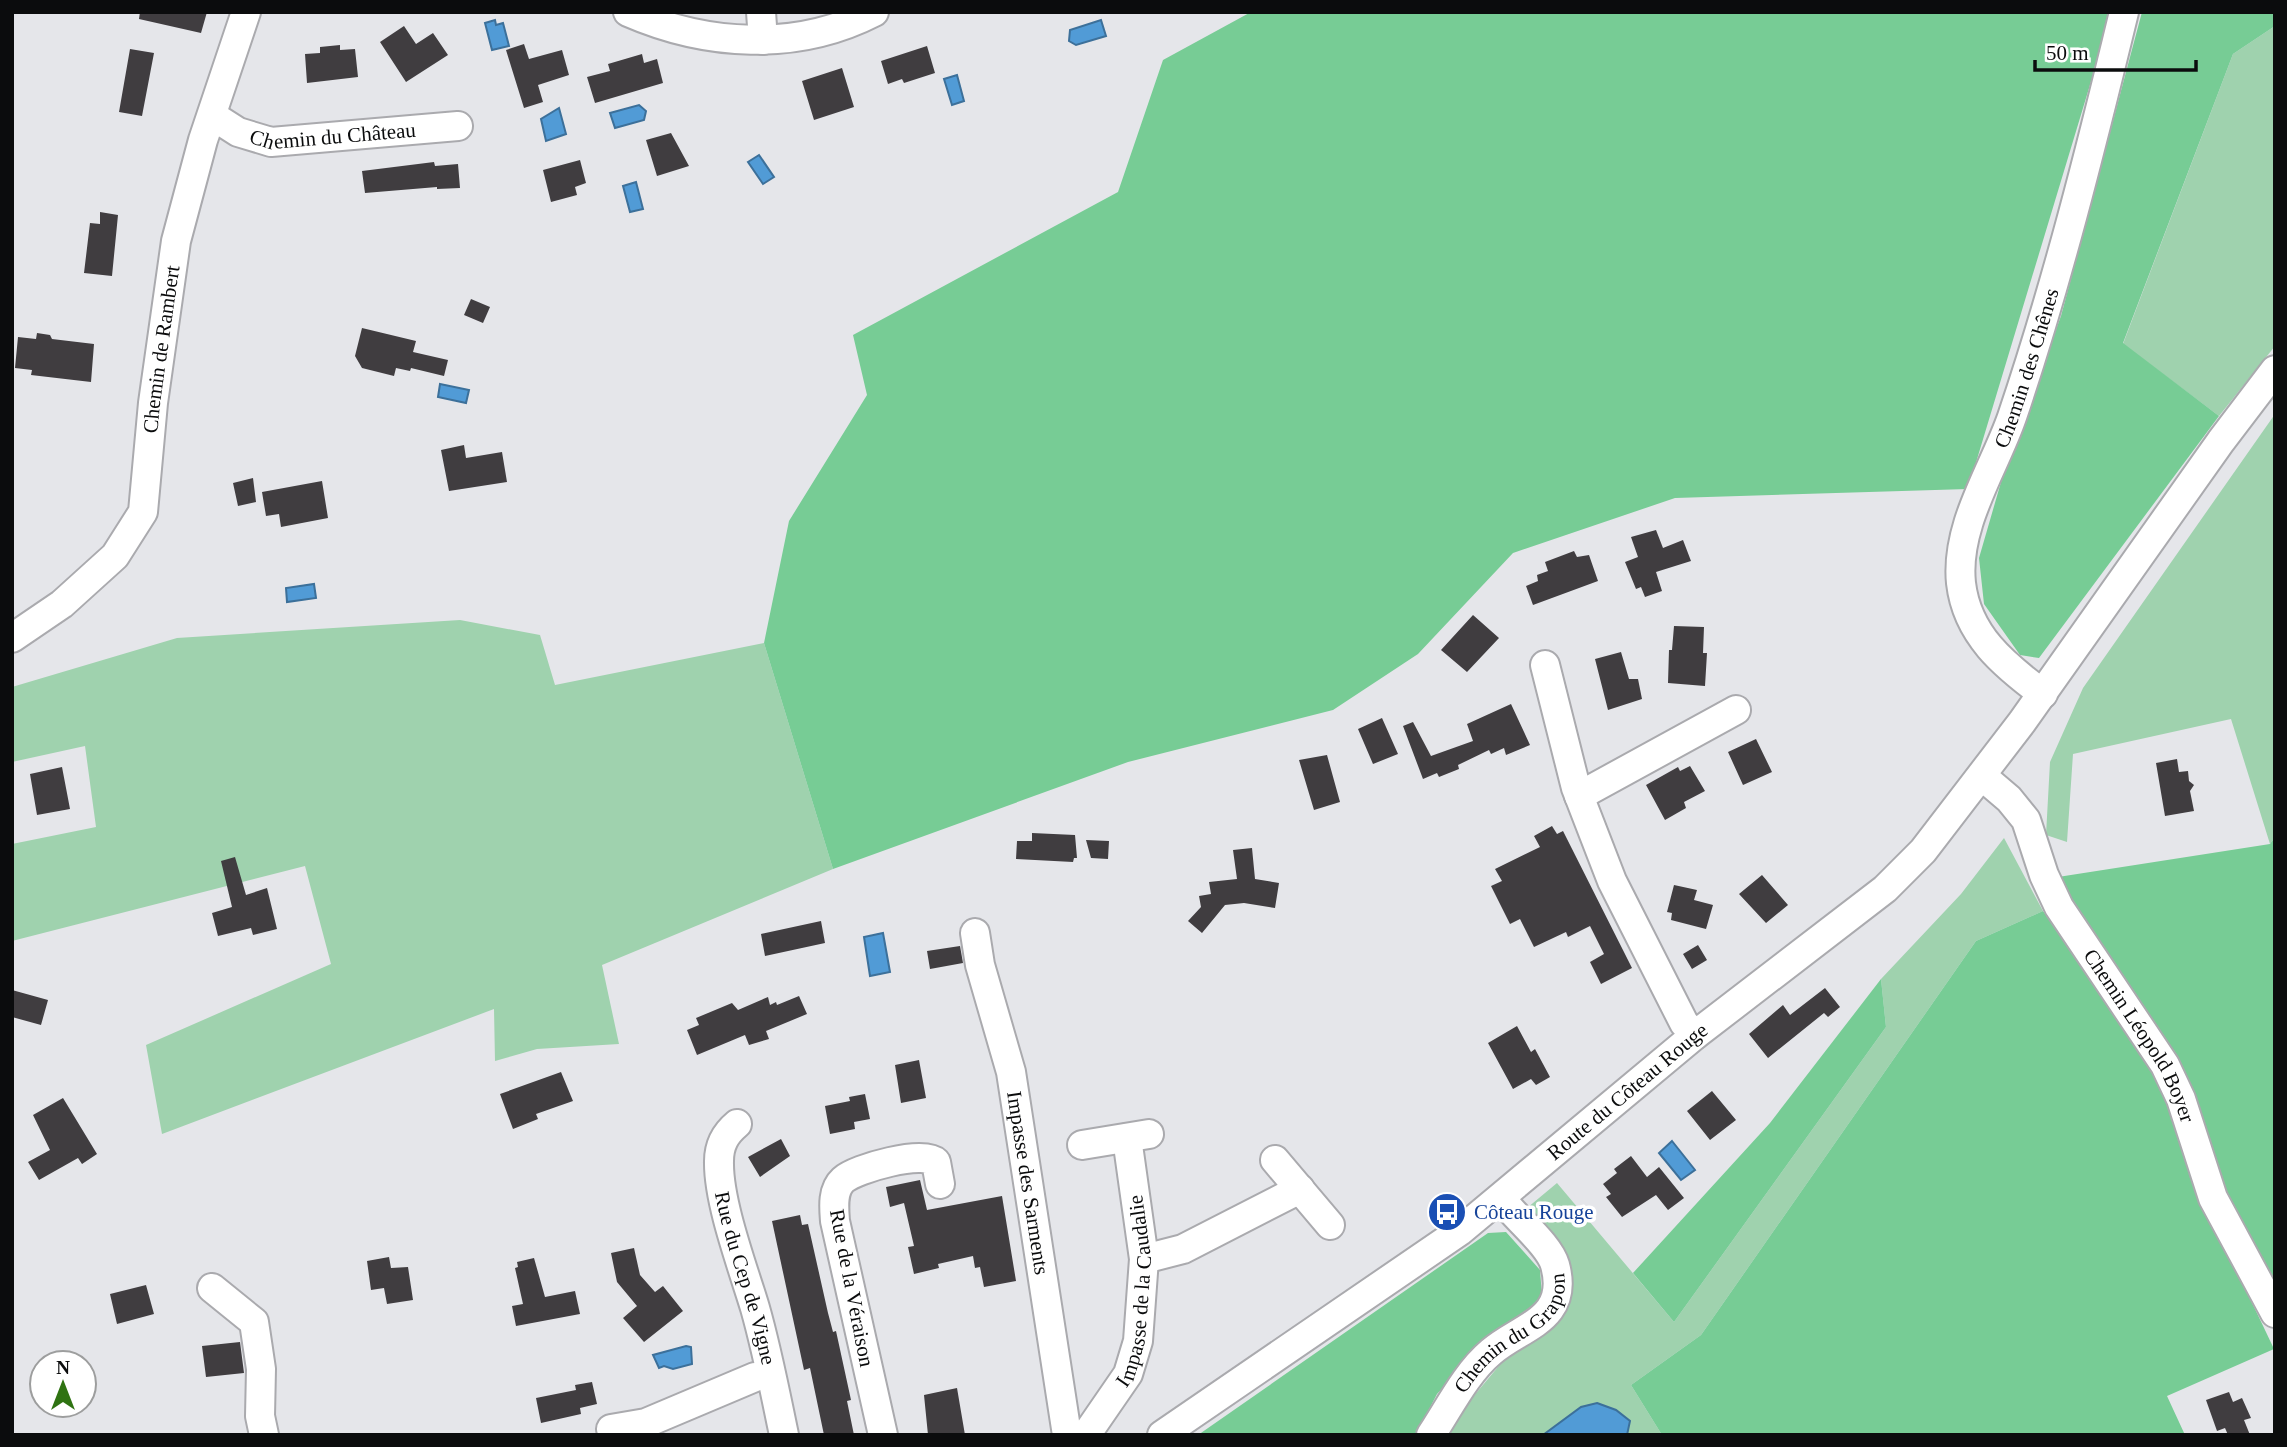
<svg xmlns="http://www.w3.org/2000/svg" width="2287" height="1447" font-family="'Times New Roman',serif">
  <rect width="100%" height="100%" fill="#e5e6ea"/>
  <path fill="#9fd2ae" d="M2275 26V346L2219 416 2123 344 2233 54Z
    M2275 414V837L2270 844 2231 719 2073 754 2067 842 2046 835 2050 762 2083 688Z
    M460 620 540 635 555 685 764 643 833 869 602 965 619 1044 537 1049 495 1061 494 1009 162 1134 146 1045 331 964 305 866 12 941V844L96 827 85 746 12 762V687L177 638Z
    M2004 838 2043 911 1976 941 1701 1335 1631 1385 1662 1435H1441L1503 1361 1552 1328 1564 1297 1568 1257 1527 1208 1557 1183 1674 1322 1886 1027 1881 979 1961 894Z"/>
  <path fill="#77cc95" d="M1251 12H2112L1968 489 1675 498 1513 553 1418 654 1333 710 1128 762 833 869 764 643 789 521 867 395 853 335 1118 192 1163 60Z
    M2142 12H2275V26L2233 54 2123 343 2219 416 2039 658 2020 655 1984 604 1979 558 2008 458 2061 316Z
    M2275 837V1294L2058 877 2270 844Z
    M2043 911 2164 1075 2210 1214 2274 1349 2167 1396 2185 1435H1662L1631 1385 1701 1335 1976 941Z
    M1881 979 1886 1027 1674 1322 1633 1273 1770 1123Z
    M1506 1232 1540 1270 1542 1296 1524 1323 1473 1355 1437 1394 1416 1435H1198L1488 1233Z"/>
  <path fill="#519bd6" stroke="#3c709a" stroke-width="2" d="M495 20 496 25 503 23 509 46 492 50 485 23Z
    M1101 20 1106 36 1076 45 1069 41 1070 30Z
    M957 75 964 101 952 105 944 79Z
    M639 105 646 111 644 120 615 128 610 113Z
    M559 108 566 134 546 141 541 119Z
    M759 155 774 177 763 184 748 162Z
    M636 182 643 209 630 212 623 186Z
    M440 384 469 390 466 403 438 397Z
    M314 584 316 598 287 602 286 588Z
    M883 933 890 972 870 976 864 937Z
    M1672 1141 1695 1170 1681 1180 1659 1153Z
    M686 1346 691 1347 692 1364 673 1369 664 1366 659 1368 653 1355Z
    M1597 1403 1616 1410 1630 1421 1627 1435H1543L1581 1407Z"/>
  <path fill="#403d40" d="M140 12H207L201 33 139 19Z
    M404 26 416 44 433 33 448 55 406 82 380 42Z
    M524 44 529 59 562 50 569 75 538 85 543 102 524 108 506 50Z
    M340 45V50L355 49 358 77 307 83 305 54 320 53V47Z
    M927 46 935 73 904 83 902 79 888 84 881 61Z
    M130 49 154 53 142 116 119 112Z
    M642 54 644 63 657 59 663 83 595 103 587 77 610 71 608 64Z
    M842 68 854 107 814 120 802 81Z
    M671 133 689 166 657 176 646 140Z
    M580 160 586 183 575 187 577 195 551 202 543 170Z
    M434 162 435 166 458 164 460 188 437 189V187L365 193 362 171Z
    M100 212 118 215 112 276 84 273 90 223 100 224Z
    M471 299 490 307 483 323 464 315Z
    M362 328 416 341 413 352 448 360 444 376 411 368 410 371 396 368 394 376 362 368 355 356Z
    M37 333 50 335 52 339 94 344 91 382 31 375 32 370 15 368 18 337 36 339Z
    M464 445 466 458 502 452 507 482 449 491 441 450Z
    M253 478 256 502 238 506 233 483Z
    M322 481 328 518 281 527 279 514 266 516 262 492Z
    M1656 530 1663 548 1683 540 1691 561 1656 572 1662 591 1645 597 1641 587 1636 589 1625 562 1638 557 1631 537Z
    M1574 551 1577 557 1589 555 1598 581 1533 605 1526 586 1538 581 1537 575 1548 571 1545 562Z
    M1473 615 1499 638 1467 672 1441 650Z
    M1674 626 1704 627 1703 653H1707L1705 686 1668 683 1669 650H1672Z
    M1621 652 1629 679H1638L1642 699 1608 710 1595 659Z
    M1511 704 1530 745 1506 755 1504 748 1491 754 1489 750 1458 765 1459 769 1439 777 1437 773 1423 779 1403 726 1413 722 1431 756 1473 741 1467 724Z
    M1382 718 1398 754 1373 764 1358 729Z
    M1756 739 1772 772 1743 785 1728 752Z
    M1327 755 1340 802 1314 810 1299 760Z
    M2177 759 2179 772 2188 771 2189 781 2194 785 2190 791 2194 811 2165 816 2156 763Z
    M1690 766 1705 791 1684 802 1686 808 1665 820 1646 785 1678 767 1680 771Z
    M62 767 70 809 37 815 30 774Z
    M1552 826 1557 834 1563 831 1632 968 1601 984 1590 962 1604 954 1590 926 1568 937 1566 932 1534 947 1520 919 1510 924 1491 886 1502 881 1495 869 1540 847 1534 836Z
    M1032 833 1075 835 1077 858H1074L1073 862 1016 859 1017 841H1032Z
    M1086 840 1109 841 1108 859 1091 858Z
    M1252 848 1255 879 1279 883 1275 908 1244 903 1225 905 1202 933 1188 921 1201 907 1199 896 1211 894 1209 882 1237 879 1233 850Z
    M235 857 246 895 267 888 277 929 253 935 251 928 218 936 212 913 232 907 221 861Z
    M1762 875 1788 905 1766 923 1739 894Z
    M1674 885 1697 890 1694 900 1713 905 1706 929 1671 920 1672 913 1667 912Z
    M821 921 825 943 765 956 761 934Z
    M1698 945 1707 960 1692 969 1683 954Z
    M960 946 963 963 930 969 927 951Z
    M1825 988 1840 1007 1828 1017 1824 1013 1768 1058 1749 1034 1783 1005 1790 1015Z
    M12 990 48 1000 41 1025 12 1017Z
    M799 996 807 1014 766 1031 769 1039 749 1045 745 1035 697 1055 687 1030 699 1025 696 1018 732 1003 738 1010 768 997 770 1005 776 1002 777 1005Z
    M1517 1026 1531 1052 1535 1049 1550 1077 1536 1085 1531 1079 1513 1089 1488 1043Z
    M919 1060 926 1098 901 1103 895 1065Z
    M561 1072 573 1101 536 1114 538 1119 513 1129 500 1094Z
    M1712 1091 1736 1120 1710 1140 1687 1111Z
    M865 1094 870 1119 854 1122 855 1129 830 1134 825 1106 850 1101 849 1097Z
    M63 1098 97 1154 82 1164 78 1158 39 1180 28 1162 50 1150 33 1115Z
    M781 1139 790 1156 760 1177 748 1157Z
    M1631 1156 1647 1177 1659 1167 1684 1198 1668 1210 1656 1195 1622 1217 1606 1197 1611 1194 1603 1184 1617 1173 1614 1169Z
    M920 1180 927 1210 1002 1196 1016 1281 984 1287 980 1267 975 1268 973 1256 938 1264 939 1268 914 1274 908 1247 914 1246 904 1203 890 1207 886 1187Z
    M800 1215 802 1225 808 1224 828 1313 833 1332 836 1331 851 1400 847 1401 854 1435H824L810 1368 804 1370 772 1221Z
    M634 1248 640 1275 655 1292 663 1286 683 1311 644 1342 623 1318 637 1306 617 1282 611 1253Z
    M389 1257 391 1268 408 1267 413 1300 387 1304 384 1288 371 1290 367 1261Z
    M534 1258 545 1297 575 1291 580 1314 516 1326 512 1306 523 1304 515 1268 518 1267 517 1262Z
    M146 1285 154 1314 117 1324 110 1294Z
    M240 1342 244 1373 206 1377 202 1346Z
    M592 1382 597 1404 580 1408 581 1414 541 1423 536 1398 576 1390 575 1385Z
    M957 1388 965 1435H928L924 1395Z
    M2229 1392 2233 1402 2242 1398 2251 1418 2244 1420 2250 1435H2228L2225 1428 2217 1431 2206 1400Z"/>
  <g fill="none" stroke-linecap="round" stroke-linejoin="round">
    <defs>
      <g id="minor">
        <path d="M628 12C706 46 796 52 874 12"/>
        <path d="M761 12 763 40"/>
        <path id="s1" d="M213 116 238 132 271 142 458 126"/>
        <path id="s2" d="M12 638 62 604 115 556 143 512 153 403 176 241 203 140 246 12"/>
        <path d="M1545 665 1576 788 1612 881 1684 1023 1695 1035"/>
        <path id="s3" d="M2043 694C2004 665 1967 635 1961 583 1955 525 1994 469 2012 417 2057 284 2091 148 2124 12"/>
        <path id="s4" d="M1982 776 2009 799 2026 820 2044 875 2059 907 2165 1065 2181 1099 2213 1198 2275 1313"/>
        <path d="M1579 796 1736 710"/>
        <path id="s5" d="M975 933 980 965 1011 1072 1067 1435"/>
        <path id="s6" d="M737 1124C725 1134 719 1145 719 1161 718 1202 743 1268 755 1308 767 1350 775 1392 784 1435"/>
        <path d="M1082 1145 1149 1134"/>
        <path d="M1275 1160 1330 1225"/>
        <path d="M1144 1259 1183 1249 1300 1189"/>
        <path d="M212 1288 254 1322 261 1369 260 1416 264 1435"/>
        <path d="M611 1429 646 1423 755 1377"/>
        <path d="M883 1435 835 1221C834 1208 832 1190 843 1180 856 1168 924 1150 936 1162L940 1184"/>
        <path id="s7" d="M1086 1435 1128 1374 1138 1341 1144 1259 1127 1138"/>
        <path id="s8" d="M1162 1435 1460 1231 1695 1035 1885 889 1923 851 2022 722 2221 441 2275 370"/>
        <path id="s9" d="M1431 1435C1449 1408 1466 1373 1491 1352 1521 1326 1570 1320 1555 1265 1549 1244 1515 1218 1501 1198"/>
      </g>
    </defs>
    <use href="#minor" stroke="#aaaaae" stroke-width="32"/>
    <use href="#minor" stroke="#fff" stroke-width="28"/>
  </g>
  <defs>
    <symbol id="bus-disc" viewBox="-11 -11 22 22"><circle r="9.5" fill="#1a4fb4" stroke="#fff"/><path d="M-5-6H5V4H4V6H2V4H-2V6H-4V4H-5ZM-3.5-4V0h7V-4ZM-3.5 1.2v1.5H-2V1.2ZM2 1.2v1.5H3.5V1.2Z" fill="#fff"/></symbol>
  </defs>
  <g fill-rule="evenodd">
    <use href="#bus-disc" x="1425" y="1190" width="44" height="44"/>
  </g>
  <g text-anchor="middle" stroke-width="7" stroke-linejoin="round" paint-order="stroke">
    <g font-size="21" fill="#0b0c0d" stroke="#fff">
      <text dy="7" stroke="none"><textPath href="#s1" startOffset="126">Chemin du Château</textPath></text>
      <text dy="7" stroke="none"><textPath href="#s2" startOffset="348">Chemin de Rambert</textPath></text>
      <text dy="7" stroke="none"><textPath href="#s3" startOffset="369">Chemin des Chênes</textPath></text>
      <text dy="7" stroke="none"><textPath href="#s4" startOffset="308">Chemin Léopold Boyer</textPath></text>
      <text dy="7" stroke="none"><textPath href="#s8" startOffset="579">Route du Côteau Rouge</textPath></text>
      <text dy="7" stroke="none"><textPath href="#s5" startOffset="256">Impasse des Sarments</textPath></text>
      <text dy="7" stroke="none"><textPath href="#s6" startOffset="163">Rue du Cep de Vigne</textPath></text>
      <text transform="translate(852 1288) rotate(79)" y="7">Rue de la Véraison</text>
      <text dy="7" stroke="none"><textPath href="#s7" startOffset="158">Impasse de la Caudalie</textPath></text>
      <text dy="7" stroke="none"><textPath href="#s9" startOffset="133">Chemin du Grapon</textPath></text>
    </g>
    <g font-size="21" fill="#164399" stroke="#fff" text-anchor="start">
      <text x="1474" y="1219">Côteau Rouge</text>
    </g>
  </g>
  <rect width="2287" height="1447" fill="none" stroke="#0b0c0d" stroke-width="28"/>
  <g transform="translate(63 1384)"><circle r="33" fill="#ffffff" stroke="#9d9e9e" stroke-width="2"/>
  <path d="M0-5L12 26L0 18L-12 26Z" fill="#2f7312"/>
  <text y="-10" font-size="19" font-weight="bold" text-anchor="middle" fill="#0b0c0d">N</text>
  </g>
  <path d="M2035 60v10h161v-10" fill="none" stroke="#0b0c0d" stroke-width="3.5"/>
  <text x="2046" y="60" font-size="21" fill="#0b0c0d" stroke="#ffffff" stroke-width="5" paint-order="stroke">50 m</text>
</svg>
